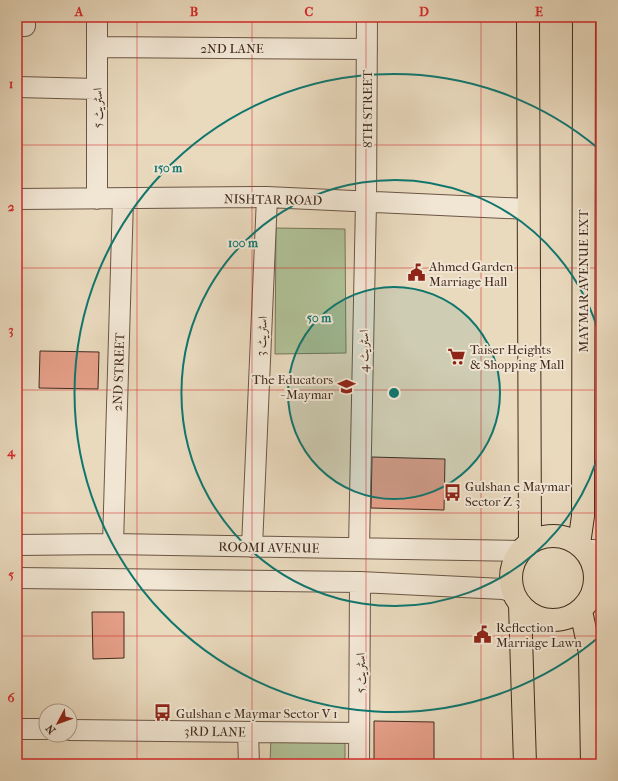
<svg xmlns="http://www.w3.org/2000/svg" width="618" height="781" font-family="'IM FELL French Canon',Amiri,serif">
  <rect width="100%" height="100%" fill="#e9d9bd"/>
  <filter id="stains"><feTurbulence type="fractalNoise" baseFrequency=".005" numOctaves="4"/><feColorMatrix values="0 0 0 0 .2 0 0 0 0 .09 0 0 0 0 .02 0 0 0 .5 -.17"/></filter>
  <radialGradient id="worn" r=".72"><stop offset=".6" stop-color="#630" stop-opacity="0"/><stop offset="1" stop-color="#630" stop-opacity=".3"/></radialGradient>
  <path fill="#b0c096" stroke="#78755a" d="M276 228 345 229 346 353 275 354Z
    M345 735V764H270L271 737Z"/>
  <path fill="#e69f89" stroke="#412a1d" d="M40 351 99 352 98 389 39 388Z
    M372 457 445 459 444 510 371 508Z
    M92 612H124V658L93 659Z
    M374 721 434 722V764H374Z"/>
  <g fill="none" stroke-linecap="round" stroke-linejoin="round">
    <defs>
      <path id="minor" d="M17 25 25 26V17
        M97 47 367 49
        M17 87 97 89
        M17 199 267 197 528 209
        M97 199V17
        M113 544 123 199
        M17 545 113 544 521 551
        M252 547 267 197
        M359 548 366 202 367 17
        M585 550H601
        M17 578 360 582 503 589 513 592
        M596 584H601
        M17 729H46
        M70 730 359 733
        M248 732 249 764
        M359 764 360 582"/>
      <path id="major" d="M528 17 530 542
        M511 578a42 42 0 1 1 84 0a42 42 0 1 1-84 0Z
        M579 544 583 516 584 17
        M520 605 525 764
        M581 611 590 653 592 764"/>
    </defs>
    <use href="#minor" stroke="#6b5645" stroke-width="22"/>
    <use href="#major" stroke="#412a1d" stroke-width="24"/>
    <use href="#minor" stroke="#f1e6d4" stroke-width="20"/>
    <use href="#major" stroke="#e9d9bd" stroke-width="22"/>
  </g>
  <path fill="none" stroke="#d62828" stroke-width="1" stroke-opacity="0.55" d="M137 17V764M252 17V764M366 17V764M481 17V764M17 145H601M17 268H601M17 390H601M17 513H601M17 636H601"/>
  <circle cx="394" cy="393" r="106" fill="#0f766e" fill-opacity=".12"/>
  <g fill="none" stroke="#0f766e" stroke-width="2">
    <circle cx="394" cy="393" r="106"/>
    <path d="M601 445A213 213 0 1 1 601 341"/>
    <path d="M599 637A319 319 0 1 1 599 149"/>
  </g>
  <defs>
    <symbol id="civic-bare" viewBox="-9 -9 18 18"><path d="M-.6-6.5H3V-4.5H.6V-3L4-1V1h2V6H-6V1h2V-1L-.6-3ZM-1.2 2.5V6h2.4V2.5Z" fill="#8f2418" stroke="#f1e6d4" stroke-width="2.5" paint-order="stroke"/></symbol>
    <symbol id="supermarket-bare" viewBox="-9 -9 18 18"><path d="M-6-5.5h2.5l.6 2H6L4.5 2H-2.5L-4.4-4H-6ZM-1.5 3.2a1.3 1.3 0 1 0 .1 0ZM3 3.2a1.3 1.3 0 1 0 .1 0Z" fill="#8f2418" stroke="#f1e6d4" stroke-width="2.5" paint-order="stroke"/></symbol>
    <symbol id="school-bare" viewBox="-9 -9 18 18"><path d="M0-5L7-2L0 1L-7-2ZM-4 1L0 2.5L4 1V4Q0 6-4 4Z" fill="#8f2418" stroke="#f1e6d4" stroke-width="2.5" paint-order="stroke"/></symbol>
    <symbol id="bus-bare" viewBox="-9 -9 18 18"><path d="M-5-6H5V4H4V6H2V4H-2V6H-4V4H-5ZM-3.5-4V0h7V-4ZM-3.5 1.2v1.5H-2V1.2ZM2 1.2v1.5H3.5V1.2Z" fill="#8f2418" stroke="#f1e6d4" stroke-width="2.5" paint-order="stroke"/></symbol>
  </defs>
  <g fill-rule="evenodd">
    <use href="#civic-bare" x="404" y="260" width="25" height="25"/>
    <use href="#supermarket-bare" x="444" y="344" width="25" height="25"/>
    <use href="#school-bare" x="334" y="374" width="25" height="25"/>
    <use href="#bus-bare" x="440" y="480" width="25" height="25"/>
    <use href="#civic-bare" x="470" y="622" width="25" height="25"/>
    <use href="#bus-bare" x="150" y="700" width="25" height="25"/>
  </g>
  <g text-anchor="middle" stroke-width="4" stroke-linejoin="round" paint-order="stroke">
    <g font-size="13" fill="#412a1d" stroke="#f1e6d4">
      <text x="232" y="53">2ND LANE</text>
      <text transform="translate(97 108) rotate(-90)" y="5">اسٹریٹ 5</text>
      <text transform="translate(367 109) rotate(-90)" y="5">8TH STREET</text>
      <text transform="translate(273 199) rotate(1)" y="5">NISHTAR ROAD</text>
      <text transform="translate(583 281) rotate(-90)" y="5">MAYMAR AVENUE EXT</text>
      <text transform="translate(261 336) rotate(-87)" y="5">اسٹریٹ 3</text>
      <text transform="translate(363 351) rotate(-89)" y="5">اسٹریٹ 4</text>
      <text transform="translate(118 372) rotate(-88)" y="5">2ND STREET</text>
      <text transform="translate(269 547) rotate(1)" y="5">ROOMI AVENUE</text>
      <text transform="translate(360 673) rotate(-90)" y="5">اسٹریٹ 5</text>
      <text transform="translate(215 731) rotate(1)" y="5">3RD LANE</text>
    </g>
    <g font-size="13" fill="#412a1d" stroke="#f1e6d4" text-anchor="start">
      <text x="429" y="271">Ahmed Garden<tspan x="429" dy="15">Marriage Hall</tspan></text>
      <text x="470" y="354">Taiser Heights<tspan x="470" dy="15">&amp; Shopping Mall</tspan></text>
      <text x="333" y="384" text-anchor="end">The Educators<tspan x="333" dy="15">- Maymar</tspan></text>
      <text x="465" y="491">Gulshan e Maymar<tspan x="465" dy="15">Sector Z 3</tspan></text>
      <text x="496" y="632">Reflection<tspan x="496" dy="15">Marriage Lawn</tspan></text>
      <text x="176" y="718">Gulshan e Maymar Sector V 1</text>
    </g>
  </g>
  <circle cx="394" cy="393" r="6" fill="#0f766e" stroke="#f1e6d4" stroke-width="2"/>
  <g font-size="12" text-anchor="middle" font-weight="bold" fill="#0f766e" stroke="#f1e6d4" stroke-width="4" stroke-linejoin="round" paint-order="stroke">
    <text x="168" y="172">150 m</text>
    <text x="243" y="247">100 m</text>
    <text x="319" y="322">50 m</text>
  </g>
  <rect width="618" height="781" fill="none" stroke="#e9d9bd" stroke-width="44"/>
  <g transform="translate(58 723) rotate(229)"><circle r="19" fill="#f1e6d4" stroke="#ab9b8b"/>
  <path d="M0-3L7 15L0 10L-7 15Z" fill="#8f2418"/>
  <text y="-6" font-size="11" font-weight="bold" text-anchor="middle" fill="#412a1d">N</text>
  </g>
  <rect x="22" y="22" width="574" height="737" fill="none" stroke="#d62828" stroke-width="1.5"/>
  <g font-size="13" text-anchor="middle" font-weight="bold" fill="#d62828">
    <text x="79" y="16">A</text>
    <text x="194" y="16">B</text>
    <text x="309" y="16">C</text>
    <text x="424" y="16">D</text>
    <text x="539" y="16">E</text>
    <text x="11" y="88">1</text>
    <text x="11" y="211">2</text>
    <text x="11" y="334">3</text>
    <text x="11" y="456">4</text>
    <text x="11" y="579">5</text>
    <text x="11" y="702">6</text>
  </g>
  <rect width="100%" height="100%" filter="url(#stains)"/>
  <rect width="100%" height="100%" fill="url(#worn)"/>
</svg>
